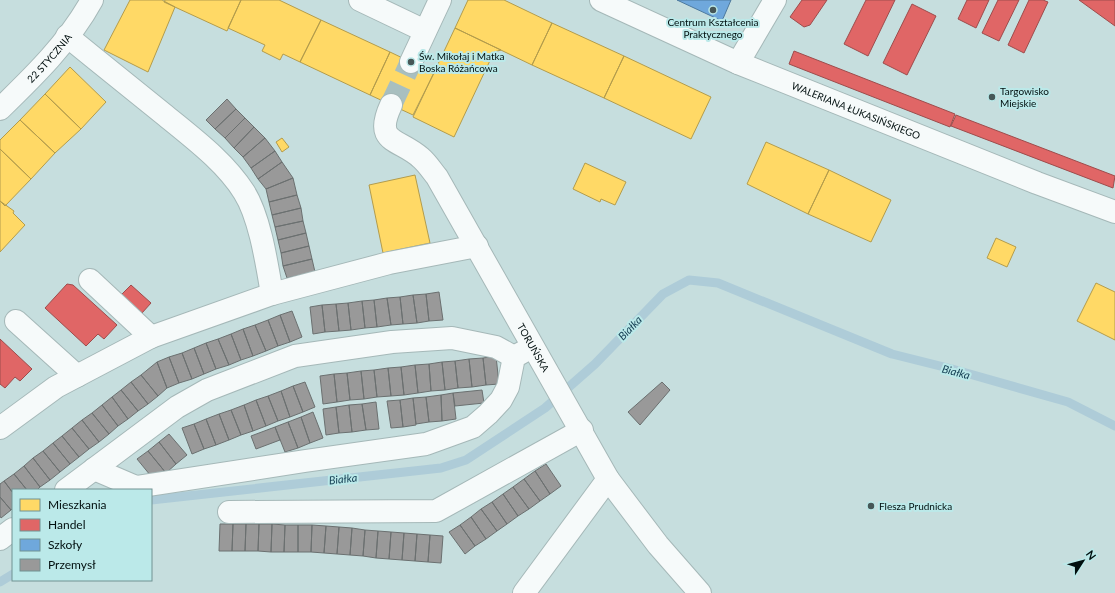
<svg xmlns="http://www.w3.org/2000/svg" width="1115" height="593" font-family="Lato,sans-serif">
  <rect width="100%" height="100%" fill="#c6dede"/>
  <path fill="#ffd966" stroke="#b39c4c" d="M130 0H162L175 7 148 72 104 50Z
    M165 0H241L227 31 164 2Z
    M241 0H279L321 20 300 62 283 54 280 60 262 51 265 45 228 28Z
    M468 0H504L552 23 532 65 455 28Z
    M321 20 390 52 370 95 300 62Z
    M552 23 624 56 604 98 532 65Z
    M455 28 501 50 494 52 454 137 413 117Z
    M390 52 434 73 413 115 370 95Z
    M624 56 711 97 691 139 604 98Z
    M70 67 106 102 81 129 45 94Z
    M45 94 81 129 55 153 20 120Z
    M20 120 55 153 31 179 0 149V140Z
    M282 138 289 147 282 152 276 142Z
    M766 142 829 170 808 214 747 184Z
    M0 149 31 179 5 206 0 201Z
    M585 163 626 182 615 205 601 199 600 202 573 189Z
    M829 170 891 200 871 242 808 214Z
    M415 175 430 243 383 253 369 185Z
    M0 201 14 211 13 213 25 225 0 252Z
    M996 238 1016 247 1007 267 987 258Z
    M1096 283 1115 292V340L1077 321Z"/>
  <path fill="#e06666" stroke="#9d4c4c" d="M802 0H827L810 25 804 27 790 17Z
    M866 0H895L868 56 844 44Z
    M967 0H989L976 28 958 19Z
    M998 0H1019L999 41 982 33Z
    M1029 0H1043L1048 2 1024 53 1008 45Z
    M1079 0H1115V26Z
    M912 4 936 16 907 75 883 63Z
    M794 51 955 114 950 127 789 64Z
    M956 115 1115 176 1113 188 951 126Z
    M67 284 73 285 117 325 104 339 98 334 86 346 45 308Z
    M131 285 151 303 142 313 121 295Z
    M0 339 32 369 20 381 15 377 5 388 0 384Z"/>
  <path fill="#6fa8dc" stroke="#4e7a9e" d="M677 0H731L722 21Z"/>
  <path fill="#999" stroke="#6b7070" d="M227 99 236 109 215 129 206 120Z
    M236 109 245 118 225 138 215 129Z
    M245 118 254 127 234 148 225 138Z
    M254 127 265 138 243 157 234 148Z
    M265 138 275 151 251 168 243 157Z
    M275 151 282 162 258 179 251 168Z
    M282 162 293 178 266 189 258 179Z
    M293 178 297 195 269 202 266 189Z
    M297 195 301 208 272 215 269 202Z
    M301 208 303 221 275 227 272 215Z
    M303 221 306 233 278 240 275 227Z
    M306 233 309 246 281 253 278 240Z
    M309 246 312 259 283 266 281 253Z
    M312 259 315 272 287 278 283 266Z
    M439 292 443 320 429 321 426 294Z
    M426 294 429 321 417 323 413 295Z
    M413 295 417 323 403 324 400 297Z
    M400 297 403 324 391 325 387 298Z
    M387 298 391 325 377 327 374 300Z
    M374 300 377 327 365 328 362 301Z
    M362 301 365 328 351 330 348 303Z
    M348 303 351 330 339 331 336 304Z
    M336 304 339 331 325 332 322 305Z
    M322 305 325 332 313 334 310 307Z
    M292 311 302 337 290 342 280 315Z
    M280 315 290 342 278 346 268 320Z
    M268 320 278 346 266 351 255 325Z
    M255 325 266 351 253 356 243 329Z
    M243 329 253 356 241 360 231 334Z
    M231 334 241 360 229 365 218 339Z
    M218 339 229 365 216 369 206 343Z
    M206 343 216 369 204 374 194 348Z
    M194 348 204 374 192 379 182 353Z
    M182 353 192 379 179 383 169 357Z
    M496 356 499 384 486 385 483 358Z
    M169 357 179 383 167 388 157 362Z
    M483 358 486 385 472 387 469 359Z
    M469 359 472 387 458 388 455 361Z
    M455 361 458 388 445 390 442 362Z
    M157 362 167 388 158 396 141 375Z
    M442 362 445 390 431 391 429 364Z
    M429 364 431 391 418 393 415 365Z
    M415 365 418 393 404 395 401 367Z
    M401 367 404 395 391 396 388 368Z
    M388 368 391 396 377 397 374 370Z
    M374 370 377 397 364 399 361 371Z
    M361 371 364 399 350 400 347 373Z
    M347 373 350 400 337 402 334 374Z
    M334 374 337 402 323 404 320 376Z
    M141 375 158 396 148 404 131 382Z
    M131 382 148 404 138 411 121 390Z
    M305 382 315 407 303 412 293 386Z
    M662 382 670 390 640 425 628 412Z
    M293 386 303 412 290 417 281 391Z
    M121 390 138 411 128 419 112 397Z
    M482 390 484 403 455 406 453 393Z
    M281 391 290 417 278 421 268 396Z
    M453 393 456 419 442 421 441 395Z
    M441 395 442 421 429 422 426 397Z
    M268 396 278 421 266 426 256 400Z
    M112 397 128 419 118 426 102 405Z
    M426 397 429 422 416 424 413 398Z
    M413 398 416 425 403 427 400 400Z
    M256 400 266 426 253 431 244 405Z
    M400 400 403 427 391 428 387 401Z
    M376 402 379 429 366 430 362 404Z
    M362 404 366 430 352 432 349 405Z
    M102 405 118 426 109 434 92 413Z
    M244 405 253 431 241 435 231 410Z
    M349 405 352 432 339 433 336 407Z
    M336 407 339 433 326 435 323 409Z
    M231 410 241 435 229 440 219 414Z
    M313 412 323 438 310 443 301 417Z
    M92 413 109 434 99 442 82 420Z
    M219 414 229 440 216 445 206 419Z
    M301 417 310 443 298 448 288 422Z
    M206 419 216 445 204 449 194 424Z
    M82 420 99 442 89 449 72 428Z
    M288 422 298 448 285 452 275 427Z
    M194 424 204 449 192 454 182 428Z
    M275 427 280 440 256 449 251 436Z
    M72 428 89 449 79 457 62 436Z
    M169 434 187 455 176 464 159 442Z
    M62 436 79 457 70 464 53 443Z
    M159 442 176 464 166 473 148 451Z
    M53 443 70 464 60 472 43 451Z
    M43 451 60 472 50 480 33 458Z
    M148 451 166 473 155 481 137 459Z
    M33 458 50 480 40 487 24 466Z
    M546 464 561 486 550 494 535 471Z
    M24 466 40 487 37 490H27L14 474Z
    M535 471 550 494 540 501 524 479Z
    M14 474 27 490H13V493L4 481Z
    M524 479 540 501 529 509 513 487Z
    M4 481 13 493V508L11 510 0 497V484Z
    M513 487 529 509 518 516 503 494Z
    M503 494 518 516 507 524 492 502Z
    M0 497 11 510 1 518 0 516Z
    M492 502 507 524 497 531 481 509Z
    M481 509 497 531 486 539 471 517Z
    M471 517 486 539 475 546 460 525Z
    M220 524H233L232 551H219Z
    M233 524H246L245 551H232Z
    M246 524H259L258 551H245Z
    M259 524H272L271 552 258 551Z
    M272 524 285 525 284 552H271Z
    M285 525H298V552H284Z
    M298 525H312L311 552H298Z
    M312 525 326 526 324 553 311 552Z
    M460 525 475 546 465 554 449 532Z
    M326 526 339 527 337 554 324 553Z
    M339 527 352 528 350 555 337 554Z
    M352 528 365 530 363 556 350 555Z
    M365 530 378 531 376 558 363 556Z
    M378 531 391 532 389 559 376 558Z
    M391 532 404 533 402 560 389 559Z
    M404 533 417 534 415 561 402 560Z
    M417 534 430 535 428 562 415 561Z
    M430 535 443 536 441 563 428 562Z"/>
  <g fill="none" stroke-linecap="round" stroke-linejoin="round">
    <path stroke="#aeccd8" stroke-width="9" d="M151 500 441 468 466 460 545 408 595 364 663 294 689 280 718 283 892 354 952 369 1068 402 1115 426
      M0 582 13 574"/>
    <path stroke="#a8bfbf" stroke-width="22" stroke-dasharray="22 11" stroke-linecap="butt" d="M391 105 411 62"/>
    <defs>
      <g id="minor">
        <path d="M360 0 425 31"/>
        <path id="s1" d="M601 0 738 63 1037 183 1115 212"/>
        <path d="M67 36C100 63 134 90 166 116 194 139 225 162 244 192 260 217 267 265 272 294"/>
        <path d="M411 62 440 0"/>
        <path d="M738 63 775 0"/>
        <path id="s2" d="M391 105C373 144 399 138 421 158 427 163 432 171 437 177L608 479 524 593"/>
        <path id="s3" d="M0 109C34 76 69 42 92 0"/>
        <path d="M90 280 151 337"/>
        <path d="M16 321 77 376"/>
        <path d="M0 428 56 387 151 337 272 294 389 263 477 246"/>
        <path d="M94 469 136 487 305 461 426 444 473 427 488 414 501 400 508 387 514 357 532 347"/>
        <path d="M608 479 658 545 700 593"/>
        <path d="M66 490 177 407 207 390 295 356 392 342 452 338 496 347 514 357"/>
        <path d="M229 512 436 511 582 430"/>
        <path d="M0 539 13 529"/>
      </g>
    </defs>
    <use href="#minor" stroke="#a5b8b8" stroke-width="24"/>
    <use href="#minor" stroke="#f6fafa" stroke-width="22"/>
  </g>
  <g fill="#465757" stroke="#bbe9e9" stroke-width="1.5">
    <circle cx="713" cy="10" r="4"/>
    <circle cx="411" cy="62" r="4"/>
    <circle cx="992" cy="97" r="4"/>
    <circle cx="871" cy="506" r="4"/>
  </g>
  <g text-anchor="middle" stroke-width="4" stroke-linejoin="round" paint-order="stroke">
    <g font-size="10" fill="#010f0f" stroke="#bbe9e9" text-anchor="start">
      <text x="713" y="26" text-anchor="middle">Centrum Kształcenia<tspan x="713" dy="12">Praktycznego</tspan></text>
      <text x="419" y="60">Św. Mikołaj i Matka<tspan x="419" dy="12">Boska Różańcowa</tspan></text>
      <text x="1000" y="95">Targowisko<tspan x="1000" dy="12">Miejskie</tspan></text>
      <text x="879" y="510">Flesza Prudnicka</text>
    </g>
    <g font-size="10" fill="#010f0f" stroke="#bbe9e9">
      <text dy="4" stroke="none"><textPath href="#s3" startOffset="71">22 STYCZNIA</textPath></text>
      <text dy="4" stroke="none"><textPath href="#s1" startOffset="278">WALERIANA ŁUKASIŃSKIEGO</textPath></text>
      <text dy="4" stroke="none"><textPath href="#s2" startOffset="293">TORUŃSKA</textPath></text>
    </g>
    <g font-size="11" font-style="italic" fill="#123c51" stroke="#bbe9e9">
      <text transform="translate(630 328) rotate(-46)" y="4">Białka</text>
      <text transform="translate(956 372) rotate(15)" y="4">Białka</text>
      <text transform="translate(343 479) rotate(-6)" y="4">Białka</text>
    </g>
  </g>
  <rect x="12" y="489" width="140" height="92" fill="#bbe9e9" stroke="#719292"/>
  <rect x="20" y="499" width="20" height="12" fill="#ffd966" stroke="#719292"/>
  <text x="48" y="509" font-size="12" fill="#010f0f">Mieszkania</text>
  <rect x="20" y="519" width="20" height="12" fill="#e06666" stroke="#719292"/>
  <text x="48" y="529" font-size="12" fill="#010f0f">Handel</text>
  <rect x="20" y="539" width="20" height="12" fill="#6fa8dc" stroke="#719292"/>
  <text x="48" y="549" font-size="12" fill="#010f0f">Szkoły</text>
  <rect x="20" y="559" width="20" height="12" fill="#999999" stroke="#719292"/>
  <text x="48" y="569" font-size="12" fill="#010f0f">Przemysł</text>
  <g transform="translate(1083 561) rotate(54)" stroke="#bbe9e9" stroke-width="3" paint-order="stroke">
  <path d="M0-3L7 15L0 10L-7 15Z" fill="#010f0f"/>
  <text y="-6" font-size="11" font-weight="bold" text-anchor="middle" fill="#010f0f">N</text>
  </g>
</svg>
